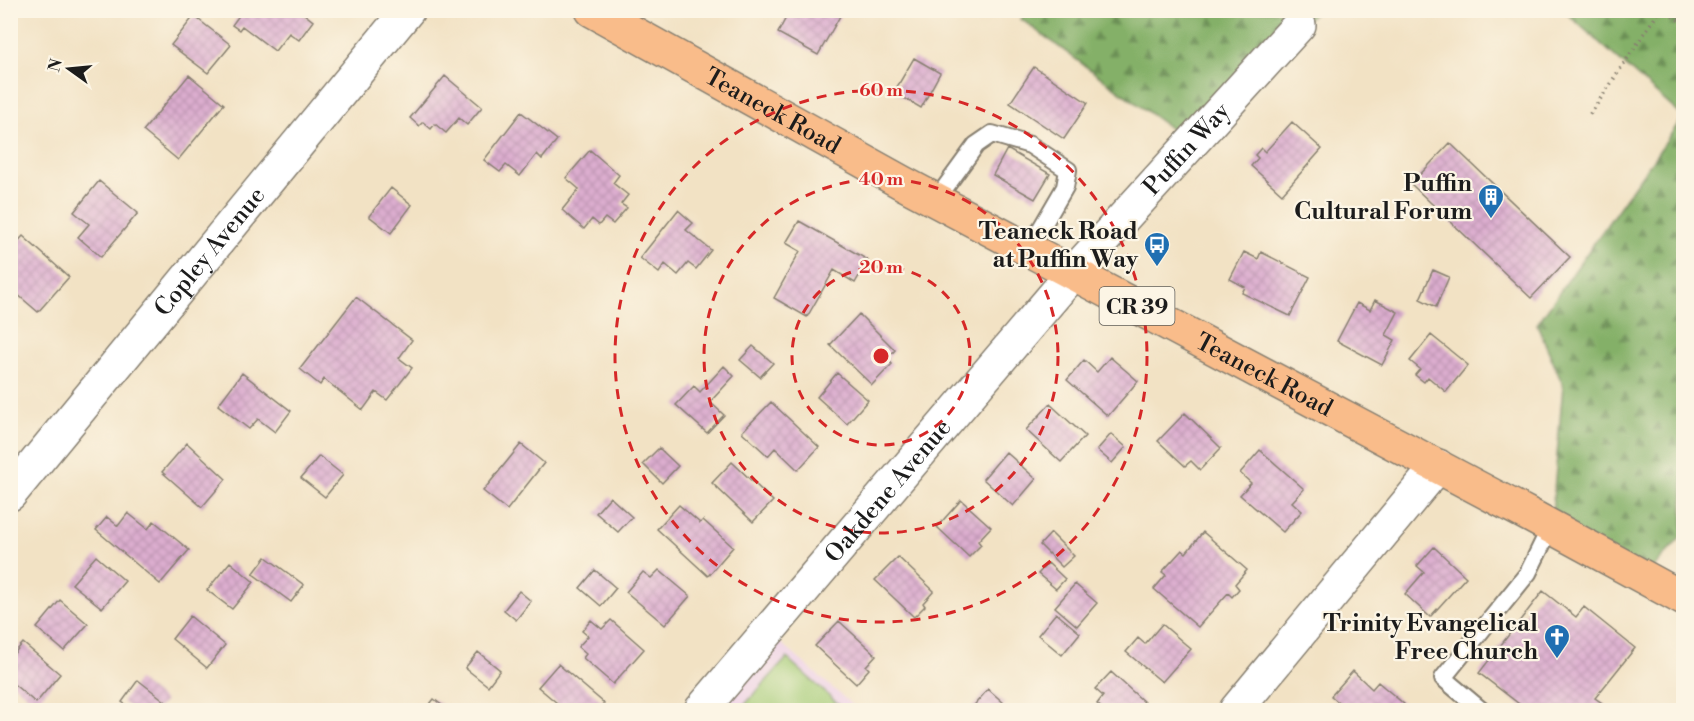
<svg xmlns="http://www.w3.org/2000/svg" width="1694" height="721" font-family="'Libre Bodoni',serif">
  <defs>
    <pattern id="forest-firs" width="22" height="20" patternUnits="userSpaceOnUse" patternTransform="scale(1.5)"><rect width="22" height="20" fill="#84b068"/><path d="M5 1l3.5 6h-7zM16 11l3.5 6h-7z" fill="#6b8e55"/></pattern>
    <pattern id="building-cross-hatch" width="8" height="8" patternUnits="userSpaceOnUse" patternTransform="scale(1.5)"><rect width="8" height="8" fill="#dcadcf"/><path d="M0 0l8 8M0 8l8-8" fill="none" stroke="#bc94b1"/></pattern>
  </defs>
  <rect width="100%" height="100%" fill="#fcf5e5"/>
  <filter id="ink" filterUnits="userSpaceOnUse"><feTurbulence type="fractalNoise" baseFrequency=".0167" numOctaves="2"/><feDisplacementMap in="SourceGraphic" scale="12" xChannelSelector="R" yChannelSelector="G"/><feConvolveMatrix kernelMatrix="1 2 1 2 8 2 1 2 1" color-interpolation-filters="sRGB"/></filter>
  <filter id="wash" filterUnits="userSpaceOnUse"><feTurbulence type="fractalNoise" baseFrequency=".008" numOctaves="4" result="noise"/><feDisplacementMap in="SourceGraphic" scale="24" xChannelSelector="R" yChannelSelector="G"/><feGaussianBlur stdDeviation="1.35" result="paint"/><feColorMatrix in="noise" values="0 0 0 0 0 0 0 0 0 0 0 0 0 0 0 0 0 1.4 0 .05"/><feComposite in="paint" operator="in"/></filter>
  <g filter="url(#wash)">
    <rect width="100%" height="100%" fill="#f2e2c4"/>
    <path fill="#eed0e8" d="M768 632 858 710H701Z"/>
    <path fill="#a5cc77" stroke="#60744a" stroke-width="1.5" d="M787 658 839 705 833 710H740Z"/>
    <path fill="url(#forest-firs)" stroke="#506642" stroke-width="1.5" d="M1028 10 1318 11 1299 25 1192 144 1021 19Z
      M1564 11H1683V535L1645 577 1551 526 1563 385 1537 324 1683 117Z"/>
    <g id="blocks">
      <path fill="url(#building-cross-hatch)" d="M243 10H299L313 21 299 40 289 33 275 51 242 26 239 30 232 25Z
        M790 10H830L840 16 818 55 778 33Z
        M194 16 231 45 208 73 171 45Z
        M914 58 940 73 921 108 894 92Z
        M1034 67 1088 103 1064 139 1010 103Z
        M189 75 224 104 178 160 143 131Z
        M445 76 482 107 467 125 459 118 446 133 435 124 431 129 423 122 419 126 410 118Z
        M521 112 557 140 542 159 537 154 520 176 506 165 500 172 484 160Z
        M1292 122 1322 149 1282 194 1251 166 1258 158 1255 155 1261 148 1265 152Z
        M1450 143 1570 257 1531 298 1411 184Z
        M1007 149 1050 174 1035 199 993 175Z
        M590 150 619 175 613 183 628 195 621 204 627 208 613 224 605 218 599 225 592 219 584 229 562 210 579 189 566 178Z
        M99 181 138 213 101 257 78 237 89 224 74 212Z
        M391 188 412 205 391 233 369 216Z
        M678 210 693 223 686 230 711 250 696 269 688 263 678 275 665 264 659 273 640 258Z
        M799 221 868 260 855 283 834 270 807 317 774 298 800 251 786 243Z
        M23 236 69 277 38 312 10 288V250Z
        M1244 252 1258 259 1261 252 1310 277 1290 316 1242 293 1245 287 1230 279Z
        M1433 270 1449 277 1436 307 1420 299Z
        M356 297 412 340 399 358 412 368 387 400 376 392 363 410 324 379 320 385 300 369Z
        M1375 300 1398 312 1386 335 1395 340 1382 365 1337 341 1357 303 1370 310Z
        M859 314 895 350 887 359 892 364 872 385 830 345Z
        M1431 335 1468 365 1446 392 1428 377 1424 382 1415 375 1420 369 1410 361Z
        M753 346 773 363 760 377 740 360Z
        M1110 357 1138 381 1108 416 1067 380 1084 360 1097 372Z
        M724 366 734 376 710 402 724 415 707 433 676 405 694 386 700 392Z
        M242 373 291 411 275 432 258 419 249 429 218 405Z
        M837 373 868 400 847 424 817 397Z
        M771 402 819 447 798 470 775 448 768 456 742 432Z
        M1050 404 1085 436 1061 462 1026 430Z
        M1185 413 1221 448 1200 470 1191 461 1185 466 1158 441Z
        M1111 434 1126 447 1112 463 1097 450Z
        M187 443 226 479 202 507 162 472Z
        M521 444 544 463 507 510 483 491Z
        M659 448 678 466 662 483 643 464Z
        M1260 450 1304 489 1292 502 1302 511 1283 532 1240 495 1251 483 1240 473Z
        M1006 452 1036 479 1013 506 983 479Z
        M319 456 343 475 325 497 301 478Z
        M732 462 773 501 753 522 712 483Z
        M610 497 632 517 618 532 596 513Z
        M961 500 991 527 978 541 981 545 969 557 937 527Z
        M679 505 700 523 703 520 733 547 708 576 657 529Z
        M128 513 148 529 154 521 189 550 160 584 96 530 107 517 118 526Z
        M1203 532 1247 570 1235 584 1239 589 1232 597 1228 593 1198 627 1154 589 1166 575 1162 572 1182 550 1186 553Z
        M1051 533 1074 556 1062 567 1040 545Z
        M1434 547 1466 577 1430 617 1405 594 1424 572 1417 566Z
        M96 556 125 581 102 608 72 584Z
        M266 557 304 585 291 602 253 574Z
        M898 557 934 591 923 603 925 606 914 617 875 580Z
        M230 562 254 582 232 609 207 590Z
        M1048 563 1065 579 1056 589 1038 574Z
        M595 570 616 588 601 606 580 588Z
        M659 570 690 596 665 625 626 592 643 572 651 578Z
        M1075 584 1097 603 1077 626 1055 607Z
        M519 591 531 601 516 620 504 610Z
        M1543 591 1576 617 1584 607 1635 648 1595 698 1605 705 1601 710H1527L1479 673Z
        M60 600 88 624 64 651 37 628Z
        M1056 613 1080 633 1062 655 1038 635Z
        M190 616 225 645 207 668 172 639Z
        M591 620 602 629 611 620 644 649 613 684 583 658 586 654 578 647 588 636 582 631Z
        M839 621 876 655 866 666 869 669 856 684 815 646Z
        M1162 624 1191 649 1162 682 1126 652 1138 638 1145 644Z
        M23 643 60 674 36 703 10 681V658Z
        M478 652 500 670 488 686 465 668Z
        M558 664 604 703 597 710H551L557 703 538 687Z
        M1353 671 1372 689 1378 682 1404 704 1399 710H1348L1331 696Z
        M1111 672 1144 702 1140 706 1142 708 1140 710H1104L1097 704 1103 696 1095 689Z
        M138 680 165 701 157 710H133L122 702Z
        M988 689 1005 704 999 710H970Z
        M434 699 448 710H425Z"/>
    </g>
  </g>
  <g filter="url(#ink)">
    <use href="#blocks" fill-opacity="0" stroke="#877f70" stroke-width="1.5"/>
    <g fill="none" stroke-linecap="round" stroke-linejoin="round">
      <defs>
        <path id="service" d="M936 200 976 145 992 134 1030 145 1068 170 1065 187 1029 249
          M1481 710 1443 678 1528 573 1551 526"/>
        <g id="minor">
          <path id="s1" d="M10 494 408 10"/>
          <path id="s2" d="M701 710 1074 272 1299 25"/>
          <path d="M1236 710 1438 466"/>
        </g>
        <g id="primary">
          <path id="s3" d="M592 10 901 182 1533 517 1684 599"/>
        </g>
      </defs>
      <use href="#service" stroke="#877f70" stroke-width="20"/>
      <use href="#minor" stroke="#877f70" stroke-width="36"/>
      <use href="#primary" stroke="#877f70" stroke-width="36"/>
      <path stroke="#877f70" stroke-width="4" stroke-dasharray="1.5 4.5" stroke-linecap="butt" d="M1662 10 1684 23
        M1590 114 1660 10"/>
      <use href="#service" stroke="#fff" stroke-width="16"/>
      <use href="#minor" stroke="#fff" stroke-width="33"/>
      <use href="#primary" stroke="#f9bc8a" stroke-width="33"/>
    </g>
  </g>
  <g fill="none" stroke="#d62828" stroke-width="3" stroke-dasharray="10 8">
    <circle cx="881" cy="356" r="89"/>
    <circle cx="881" cy="356" r="177"/>
    <circle cx="881" cy="356" r="266"/>
  </g>
  <defs>
    <symbol id="building-pin" viewBox="-11 -11 22 30"><path d="M0 17L-7.5 6A9.5 9.5 0 1 1 7.5 6Z" fill="#1f6fb2" stroke="#fcf5e5"/><path d="M-4-6H4V6H1V3H-1V6H-4ZM-2.5-4.3h1.7v1.8h-1.7ZM.8-4.3h1.7v1.8H.8ZM-2.5-1h1.7V.8h-1.7ZM.8-1h1.7V.8H.8Z" fill="#fff"/></symbol>
    <symbol id="bus-pin" viewBox="-11 -11 22 30"><path d="M0 17L-7.5 6A9.5 9.5 0 1 1 7.5 6Z" fill="#1f6fb2" stroke="#fcf5e5"/><path d="M-5-6H5V4H4V6H2V4H-2V6H-4V4H-5ZM-3.5-4V0h7V-4ZM-3.5 1.2v1.5H-2V1.2ZM2 1.2v1.5H3.5V1.2Z" fill="#fff"/></symbol>
    <symbol id="church-pin" viewBox="-11 -11 22 30"><path d="M0 17L-7.5 6A9.5 9.5 0 1 1 7.5 6Z" fill="#1f6fb2" stroke="#fcf5e5"/><path d="M-1.2-6h2.4v3.5h3.3v2.4h-3.3V6h-2.4V-.1h-3.3v-2.4h3.3Z" fill="#fff"/></symbol>
  </defs>
  <g fill-rule="evenodd">
    <use href="#building-pin" x="1476" y="182" width="30" height="40"/>
    <use href="#bus-pin" x="1142" y="230" width="30" height="40"/>
    <use href="#church-pin" x="1542" y="622" width="30" height="40"/>
  </g>
  <g text-anchor="middle" stroke-width="4.5" stroke-linejoin="round" paint-order="stroke">
    <rect fill="#fcf5e5" stroke="#5f5d58" stroke-width="1.5" x="1099.5" y="287" width="75" height="38" rx="4.5"/>
    <g font-size="22" font-weight="bold" fill="#1c1c1c">
      <text x="1137" y="314">CR 39</text>
    </g>
    <g font-size="24" fill="#1c1c1c" stroke="#fcf5e5">
      <text dy="8" stroke="none"><textPath href="#s3" startOffset="207">Teaneck Road</textPath></text>
      <text dy="8" stroke="none"><textPath href="#s2" startOffset="742">Puffin Way</textPath></text>
      <text dy="8" stroke="none"><textPath href="#s1" startOffset="314">Copley Avenue</textPath></text>
      <text dy="8" stroke="none"><textPath href="#s3" startOffset="765">Teaneck Road</textPath></text>
      <text dy="8" stroke="none"><textPath href="#s2" startOffset="288">Oakdene Avenue</textPath></text>
    </g>
    <g font-size="24" font-weight="bold" fill="#1c1c1c" stroke="#fcf5e5" text-anchor="end">
      <text x="1472" y="191">Puffin<tspan x="1472" dy="28">Cultural Forum</tspan></text>
      <text x="1138" y="239">Teaneck Road<tspan x="1138" dy="28">at Puffin Way</tspan></text>
      <text x="1538" y="631">Trinity Evangelical<tspan x="1538" dy="28">Free Church</tspan></text>
    </g>
  </g>
  <circle cx="881" cy="356" r="9" fill="#d62828" stroke="#fcf5e5" stroke-width="3"/>
  <g font-size="18" text-anchor="middle" font-weight="bold" fill="#d62828" stroke="#fcf5e5" stroke-width="4.5" stroke-linejoin="round" paint-order="stroke">
    <text x="881" y="96">60 m</text>
    <text x="881" y="185">40 m</text>
    <text x="881" y="273">20 m</text>
  </g>
  <rect width="1694" height="721" fill="none" stroke="#fcf5e5" stroke-width="36"/>
  <g transform="translate(69 69) rotate(285)" stroke="#fcf5e5" stroke-width="4.5" paint-order="stroke">
  <path d="M0-4.5L10 22L0 15L-10 22Z" fill="#1c1c1c"/>
  <text y="-9" font-size="16" font-weight="bold" text-anchor="middle" fill="#1c1c1c">N</text>
  </g>
</svg>
